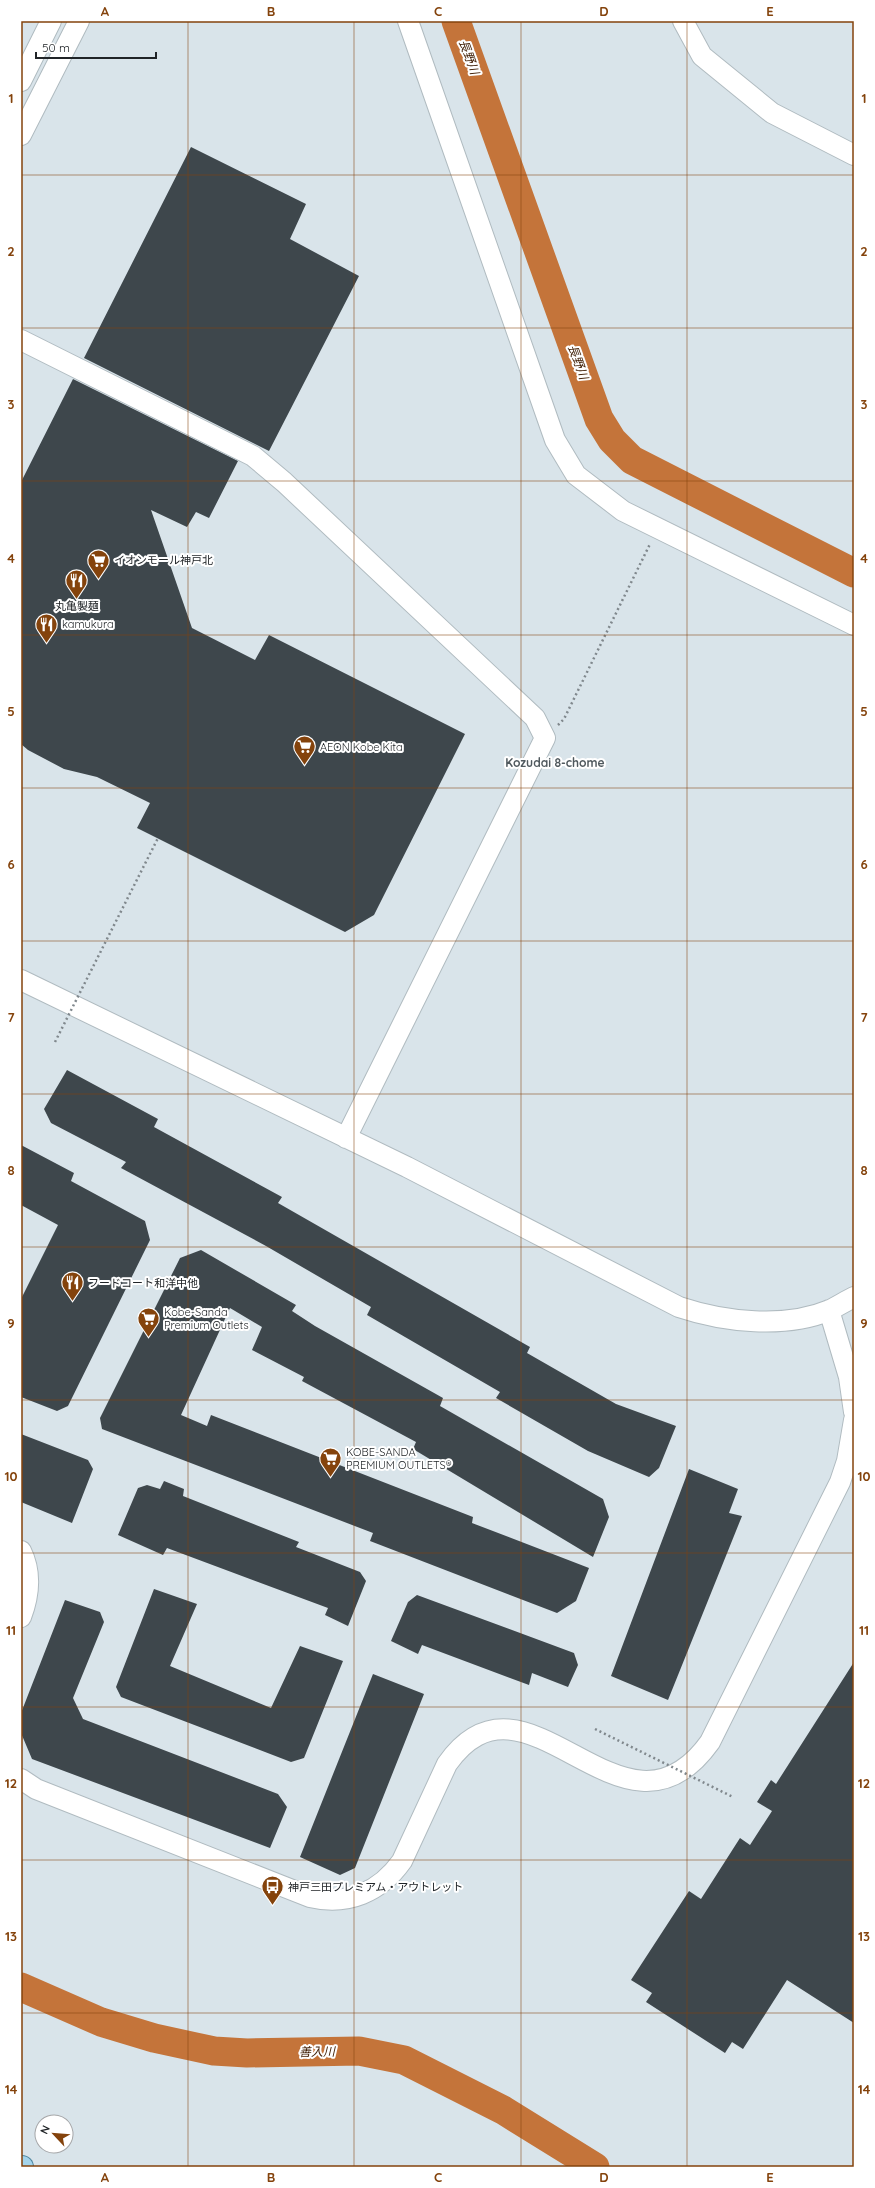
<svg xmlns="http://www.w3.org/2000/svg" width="875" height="2188" font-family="Quicksand,'Noto Sans JP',sans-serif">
  <rect width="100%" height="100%" fill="#d9e4ea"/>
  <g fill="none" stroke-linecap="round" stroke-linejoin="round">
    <path stroke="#c4743a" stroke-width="29" d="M456 21 599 419 612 440 632 460 854 573
      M21 1987 101 2022 154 2038 214 2051 247 2053 359 2051 404 2060 503 2110 595 2167"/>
  </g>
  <path fill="#3e474c" d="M191 147 306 204 290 239 359 276 269 451 84 358Z
    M73 379 238 461 209 518 196 512 187 527 151 510 192 628 255 660 269 635 465 734 374 915 345 932 137 828 150 803 97 777 64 769 28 750 21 744V482Z
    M67 1070 158 1119 154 1127 282 1197 278 1203 530 1347 527 1353 616 1404 676 1426 659 1468 649 1477 588 1451 496 1398 500 1392 367 1315 371 1307 266 1246 121 1168 126 1162 51 1123 44 1109Z
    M21 1145 74 1173 71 1181 145 1221 150 1240 68 1406 57 1411 21 1397V1299L58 1225 21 1205Z
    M201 1250 296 1305 292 1311 315 1326 443 1398 440 1406 603 1499 609 1517 593 1557 413 1449 416 1442 302 1381 304 1377 252 1350 262 1327 230 1308 181 1415 207 1426 211 1415 473 1517 472 1523 589 1568 576 1601 557 1613 370 1541 373 1533 102 1429 100 1418 180 1258Z
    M21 1434 88 1460 93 1469 72 1523 21 1502Z
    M689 1469 738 1489 729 1513 742 1516 668 1700 611 1676Z
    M164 1481 184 1489 183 1496 299 1542 296 1547 360 1572 366 1581 348 1626 325 1615 328 1608 167 1548 163 1555 118 1535 138 1488 147 1485 160 1489Z
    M154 1589 197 1604 170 1666 271 1708 300 1646 343 1661 304 1758 291 1762 121 1697 116 1687Z
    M417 1595 574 1653 578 1665 568 1687 532 1673 529 1685 422 1645 418 1654 391 1641 408 1602Z
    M65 1600 100 1612 104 1622 73 1698 83 1719 278 1794 287 1807 270 1848 32 1759 21 1733V1713Z
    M854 1662V2023L787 1980 743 2049 732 2042 725 2053 646 2002 652 1993 631 1980 689 1891 701 1899 740 1838 750 1845 772 1811 757 1802 771 1780 776 1784Z
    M373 1674 424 1694 355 1868 340 1875 300 1857Z"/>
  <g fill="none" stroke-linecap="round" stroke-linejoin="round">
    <defs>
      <path id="minor" d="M408 21 555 440 576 475 623 511 854 625
        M683 21 702 56 772 113 854 155
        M21 81 51 21
        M21 135 79 21
        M21 340 253 456 284 482 535 718 545 738 346 1138
        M21 980 407 1167 679 1307C724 1322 785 1329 830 1310 838 1306 846 1301 854 1297
        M829 1310 849 1377 854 1412
        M21 1551C32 1573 29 1596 21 1617
        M21 1779 36 1789 310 1897C348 1906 380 1892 402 1861L447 1764C527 1650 623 1864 710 1742L840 1482 847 1461 854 1420"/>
      <path id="major" d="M21 2167H22"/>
    </defs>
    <use href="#minor" stroke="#b0bbc0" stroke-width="22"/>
    <use href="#major" stroke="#4e849d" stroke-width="24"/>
    <path stroke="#80888d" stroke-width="2.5" stroke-dasharray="2 3" stroke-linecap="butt" d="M558 725 564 719 650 544"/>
    <use href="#minor" stroke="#fff" stroke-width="20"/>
    <use href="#major" stroke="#a4d4eb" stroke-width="22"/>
    <path stroke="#80888d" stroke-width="2.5" stroke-dasharray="2 3" stroke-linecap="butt" d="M55 1042 158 838
      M595 1729 733 1797"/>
  </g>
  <path fill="none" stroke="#84430c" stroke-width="1" stroke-opacity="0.55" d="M188 21V2167M354 21V2167M521 21V2167M687 21V2167M21 175H854M21 328H854M21 481H854M21 635H854M21 788H854M21 941H854M21 1094H854M21 1247H854M21 1400H854M21 1553H854M21 1707H854M21 1860H854M21 2013H854"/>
  <defs>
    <symbol id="supermarket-pin" viewBox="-11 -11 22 30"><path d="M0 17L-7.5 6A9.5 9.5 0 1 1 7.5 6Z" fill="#84430c" stroke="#fff"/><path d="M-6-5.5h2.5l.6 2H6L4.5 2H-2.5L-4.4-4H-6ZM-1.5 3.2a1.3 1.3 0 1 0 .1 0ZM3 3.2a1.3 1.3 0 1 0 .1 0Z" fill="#fff"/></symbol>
    <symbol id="restaurant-pin" viewBox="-11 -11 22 30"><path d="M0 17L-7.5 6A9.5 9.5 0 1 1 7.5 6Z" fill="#84430c" stroke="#fff"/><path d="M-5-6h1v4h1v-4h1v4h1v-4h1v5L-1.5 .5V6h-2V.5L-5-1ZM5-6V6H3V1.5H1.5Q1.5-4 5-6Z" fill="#fff"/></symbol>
    <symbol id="bus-pin" viewBox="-11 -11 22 30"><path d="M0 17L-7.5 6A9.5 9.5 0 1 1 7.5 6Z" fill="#84430c" stroke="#fff"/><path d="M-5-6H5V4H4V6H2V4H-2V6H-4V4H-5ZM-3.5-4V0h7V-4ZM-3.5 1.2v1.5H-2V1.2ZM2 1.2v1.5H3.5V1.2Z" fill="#fff"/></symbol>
  </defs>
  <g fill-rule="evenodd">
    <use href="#supermarket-pin" x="86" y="548" width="25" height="34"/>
    <use href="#restaurant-pin" x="64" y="568" width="25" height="34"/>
    <use href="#restaurant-pin" x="34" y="612" width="25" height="34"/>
    <use href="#supermarket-pin" x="292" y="734" width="25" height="34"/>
    <use href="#restaurant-pin" x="60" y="1270" width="25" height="34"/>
    <use href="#supermarket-pin" x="136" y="1306" width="25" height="34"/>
    <use href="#supermarket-pin" x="318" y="1446" width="25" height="34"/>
    <use href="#bus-pin" x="260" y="1874" width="25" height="34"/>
  </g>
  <g text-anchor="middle" stroke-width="4" stroke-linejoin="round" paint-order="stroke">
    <g font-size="11" fill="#202427" stroke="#fff" text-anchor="start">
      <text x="114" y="564">イオンモール神戸北</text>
      <text x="77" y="610" text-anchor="middle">丸亀製麺</text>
      <text x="62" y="628">kamukura</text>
      <text x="320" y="751">AEON Kobe Kita</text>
      <text x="88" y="1287">フードコート和洋中他</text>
      <text x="164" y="1316">Kobe-Sanda<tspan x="164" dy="13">Premium Outlets</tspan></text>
      <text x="346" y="1456">KOBE-SANDA<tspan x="346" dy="13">PREMIUM OUTLETS®</tspan></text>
      <text x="288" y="1891">神戸三田プレミアム・アウトレット</text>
    </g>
    <g font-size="12" font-style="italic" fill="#412007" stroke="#fff">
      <text transform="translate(469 57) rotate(70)" y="4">長野川</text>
      <text transform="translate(578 362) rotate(70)" y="4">長野川</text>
      <text transform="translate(317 2052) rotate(-1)" y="4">善入川</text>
    </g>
    <g font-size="12" font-weight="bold" fill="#50595e" stroke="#fff">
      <text x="555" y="767">Kozudai 8-chome</text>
    </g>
  </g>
  <rect width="875" height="2188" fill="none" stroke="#ffffff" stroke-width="44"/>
  <g transform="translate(54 2134) rotate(296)"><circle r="19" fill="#ffffff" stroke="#a6a7a9"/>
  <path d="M0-3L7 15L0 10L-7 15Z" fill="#84430c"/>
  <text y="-6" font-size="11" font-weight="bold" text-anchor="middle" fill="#202427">N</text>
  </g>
  <path d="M36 52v6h120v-6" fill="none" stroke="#202427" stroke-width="2"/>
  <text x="42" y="52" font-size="12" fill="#202427" stroke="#ffffff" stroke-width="3" paint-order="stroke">50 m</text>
  <rect x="22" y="22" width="831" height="2144" fill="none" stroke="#84430c" stroke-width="1.5"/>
  <g font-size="13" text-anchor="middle" font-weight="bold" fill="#84430c">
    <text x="105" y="16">A</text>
    <text x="271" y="16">B</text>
    <text x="438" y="16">C</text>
    <text x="604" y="16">D</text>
    <text x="770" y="16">E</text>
    <text x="11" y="103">1</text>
    <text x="864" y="103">1</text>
    <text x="11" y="256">2</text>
    <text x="864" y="256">2</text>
    <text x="11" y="409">3</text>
    <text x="864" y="409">3</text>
    <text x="11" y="563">4</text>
    <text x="864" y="563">4</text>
    <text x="11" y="716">5</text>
    <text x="864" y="716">5</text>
    <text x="11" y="869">6</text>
    <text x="864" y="869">6</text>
    <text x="11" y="1022">7</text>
    <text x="864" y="1022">7</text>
    <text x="11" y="1175">8</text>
    <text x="864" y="1175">8</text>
    <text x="11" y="1328">9</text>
    <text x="864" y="1328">9</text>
    <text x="11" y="1481">10</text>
    <text x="864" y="1481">10</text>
    <text x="11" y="1635">11</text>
    <text x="864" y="1635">11</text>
    <text x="11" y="1788">12</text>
    <text x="864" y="1788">12</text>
    <text x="11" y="1941">13</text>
    <text x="864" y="1941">13</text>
    <text x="11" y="2094">14</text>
    <text x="864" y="2094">14</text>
    <text x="105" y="2182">A</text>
    <text x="271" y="2182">B</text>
    <text x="438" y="2182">C</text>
    <text x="604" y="2182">D</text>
    <text x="770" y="2182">E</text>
  </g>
</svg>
